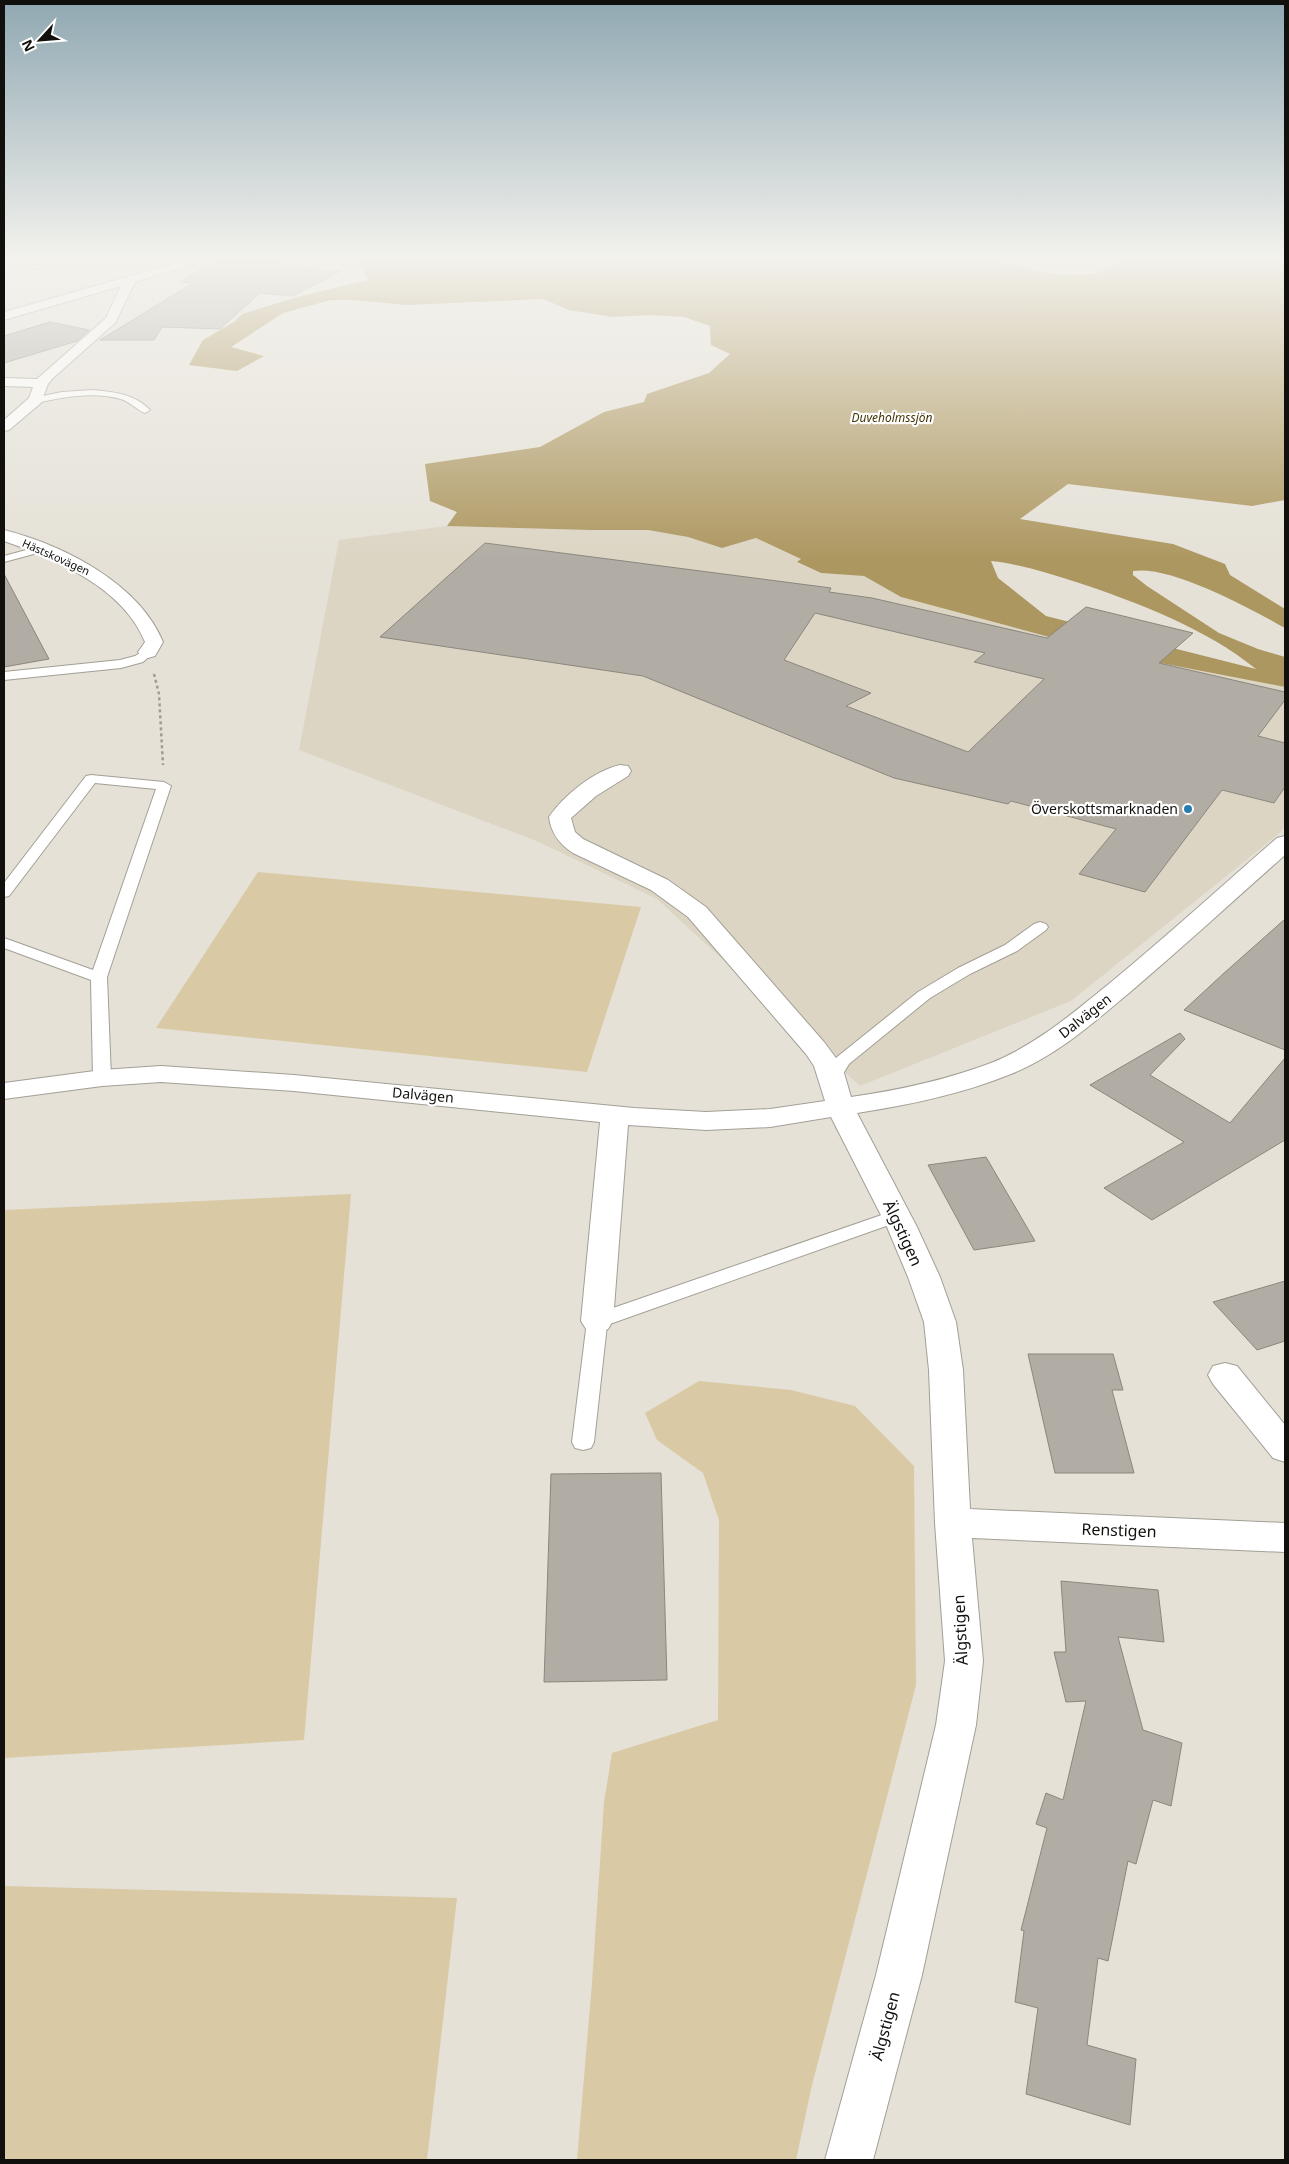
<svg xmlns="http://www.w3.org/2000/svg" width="1289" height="2164" font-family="'Noto Sans',sans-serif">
  <rect width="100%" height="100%" fill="#e5e1d7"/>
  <path fill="#dcd5c4" d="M447 526 590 530H648L689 537 722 548 756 538 801 559 797 563 821 573 864 576 901 597 1064 641 1145 660 1285 687V826L1281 832 1071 1001 860 1086 657 899 539 842 299 750 339 540Z"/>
  <path fill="#d9caa5" d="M258 872 641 907 587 1072 156 1028Z
    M351 1194 304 1740 4 1758V1210Z
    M699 1381 791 1390 855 1406 914 1466 916 1685 812 2085 796 2160H577L592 1983 604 1802 612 1753 718 1720 719 1520 703 1473 657 1440 645 1413Z
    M4 1886 457 1898 427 2160H4Z"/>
  <path fill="#ad9760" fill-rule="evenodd" d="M353 258H983L1057 275 1094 274 1135 258H1285V500L1252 506 1068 484 1020 519 1173 544 1225 564 1230 575 1285 609V628C1251 609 1171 565 1133 571V575L1147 586 1219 633 1258 649 1285 657V687L1145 660 1064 641 901 597 864 576 821 573 797 562 801 559 756 538 722 548 688 537 648 530H590L447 526 457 512 430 501 425 464 540 447 604 412 644 402 647 394 709 373 730 354 711 345 710 326 684 317 649 315 612 317 569 310 543 299 407 305 354 300H331L283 313 231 347 264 356 237 371 189 365 203 340 234 322 242 314 297 297 368 280 361 265ZM991 561C1020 564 1048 573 1076 582 1137 602 1207 629 1256 669L1046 616 998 578Z"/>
  <path fill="#b1ada4" stroke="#8b877e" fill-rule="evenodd" d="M222 258H289L271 268 341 271 292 296 260 293 220 329 162 327 154 340H100L193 283 180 282Z
    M50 322 89 330 77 341 4 363V336Z
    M485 543 831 588 829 592 872 598 1047 638 1086 607 1193 633 1159 663 1285 692V700L1258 736 1285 743V787L1274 803 1222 790 1145 892 1079 874 1116 829 1011 801 1008 804 894 778 643 676 380 637ZM815 613 985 653 974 662 1044 679 968 752 846 706 871 693 784 660Z
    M4 574 49 659 4 667Z
    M1285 919V1050L1184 1010 1223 974Z
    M1180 1033 1185 1039 1150 1075 1230 1123 1285 1058V1140L1152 1220 1104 1188 1184 1142 1090 1085Z
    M986 1157 1035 1241 974 1250 928 1165Z
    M1285 1281V1341L1257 1350 1213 1302Z
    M1028 1354H1113L1123 1390H1112L1134 1473H1055Z
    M661 1473 667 1680 544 1682 551 1474Z
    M1061 1581 1158 1590 1164 1642 1118 1637 1143 1730 1182 1743 1171 1806 1153 1800 1136 1864 1128 1861 1108 1961 1098 1958 1087 2045 1136 2059 1130 2125 1026 2094 1038 2008 1015 2002 1024 1931 1021 1930 1047 1828 1036 1824 1046 1793 1063 1800 1086 1701 1066 1702 1054 1652H1066Z"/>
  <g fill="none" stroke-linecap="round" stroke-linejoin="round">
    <defs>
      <path id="lane" d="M69 258H82L31 269 27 267Z
        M93 390C114 392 135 394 150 410L145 413C137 410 130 402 121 399 95 391 62 397 36 403L32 400 33 398 62 392Z
        M41 546 46 549 45 551 4 562V556Z
        M148 648 154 652 143 662 121 668 4 680V672L120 660 135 656Z
        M91 775 164 782 171 786 107 977 111 1078 108 1082 102 1083 96 1082 93 1078 91 980 4 948V938L93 970 156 789 95 783 9 896 4 897V883L86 776Z
        M1040 922 1046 924 1048 927 1046 930 1017 951 970 974 930 998 849 1064 838 1082 832 1083 826 1082 823 1078 837 1057 918 992 958 968 1005 945 1034 924Z
        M896 1210 903 1212 906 1216 903 1220 607 1325 594 1442 591 1448 583 1450 575 1448 572 1442 587 1321 590 1316Z"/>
      <path id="street" d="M193 258H210L208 260 135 282 115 323 53 378 48 384 41 403 9 430 4 431V420L29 398 33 387 4 386V378L37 379 106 318 121 286 4 320V312Z
        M4 530C63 545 139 583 163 642L155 656 148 658 141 656 138 652 145 642C123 587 55 559 4 541Z
        M620 765 628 766 631 771 628 776 596 796 571 818 575 832 583 839 668 880 706 907 824 1042 842 1066 851 1097C899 1090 946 1080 991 1063 1036 1045 1073 1013 1110 983 1167 936 1222 886 1277 838L1285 836V855C1233 901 1182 948 1129 993 1092 1024 1056 1056 1011 1074 962 1094 909 1105 857 1113L917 1227 940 1277 956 1322 963 1370 970 1509 1285 1523V1552L972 1538 983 1661 976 1725 922 1975 873 2160H825L876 1975 936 1725 945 1661 935 1523 929 1370 924 1322 908 1277 887 1227 831 1117 770 1127 706 1130 628 1125 613 1321 608 1329 597 1332 586 1329 581 1321 600 1122 294 1091 161 1082 102 1086 4 1099V1083L102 1070 161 1066 294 1075 634 1108 706 1112 770 1109 825 1101 814 1066 806 1054 688 917 651 890 573 853C559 844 551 833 549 817 564 795 594 771 620 765Z
        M1225 1363 1237 1366 1285 1425V1462L1273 1458 1213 1384 1208 1375 1213 1366Z"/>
    </defs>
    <use href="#lane" stroke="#a39f96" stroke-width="2"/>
    <use href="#street" stroke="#a39f96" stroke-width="2"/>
    <path stroke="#9f9c94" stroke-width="1" stroke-dasharray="2 2" stroke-linecap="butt" d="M4 278 12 275"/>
    <path stroke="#9f9c94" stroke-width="2.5" stroke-dasharray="3 3" stroke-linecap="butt" d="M154 674 159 694 163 765"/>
    <use href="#lane" fill="#fff" fill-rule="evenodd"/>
    <use href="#street" fill="#fff" fill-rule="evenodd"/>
  </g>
  <linearGradient id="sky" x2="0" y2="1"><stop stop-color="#90a8b2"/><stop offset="0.46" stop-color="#f3f2ed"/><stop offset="1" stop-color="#f3f2ed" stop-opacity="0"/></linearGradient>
  <rect width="1289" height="560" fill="url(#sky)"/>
  <circle fill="#287dad" stroke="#fff" stroke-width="2" cx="1188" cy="809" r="5"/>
  <g text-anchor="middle" stroke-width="4.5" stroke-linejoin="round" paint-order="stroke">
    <g font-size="11" fill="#11100d" stroke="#fff">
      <text transform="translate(56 557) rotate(24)" y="4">Hästskovägen</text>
    </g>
    <g font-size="12" font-style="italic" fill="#433303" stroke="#fff">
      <text x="892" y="422">Duveholmssjön</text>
    </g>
    <g font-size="14" fill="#11100d" stroke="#fff" text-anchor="end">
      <text x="1178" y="814">Överskottsmarknaden</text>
    </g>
    <g font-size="14" fill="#11100d" stroke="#fff">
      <text transform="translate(1085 1016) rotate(-38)" y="5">Dalvägen</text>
      <text transform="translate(423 1095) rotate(5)" y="5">Dalvägen</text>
    </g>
    <g font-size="16" fill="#11100d" stroke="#fff">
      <text transform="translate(903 1233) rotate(65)" y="6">Älgstigen</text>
      <text transform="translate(1119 1530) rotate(2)" y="6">Renstigen</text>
      <text transform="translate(960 1630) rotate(-93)" y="6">Älgstigen</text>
      <text transform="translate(885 2026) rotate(-75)" y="6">Älgstigen</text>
    </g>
  </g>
  <rect width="1289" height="2164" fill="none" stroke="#11100d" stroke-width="10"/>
  <g transform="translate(40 40) rotate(244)" stroke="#ffffff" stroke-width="4" paint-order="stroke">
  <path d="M0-4L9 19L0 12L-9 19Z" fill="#11100d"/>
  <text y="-8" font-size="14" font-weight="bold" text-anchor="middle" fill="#11100d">N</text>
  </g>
</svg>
